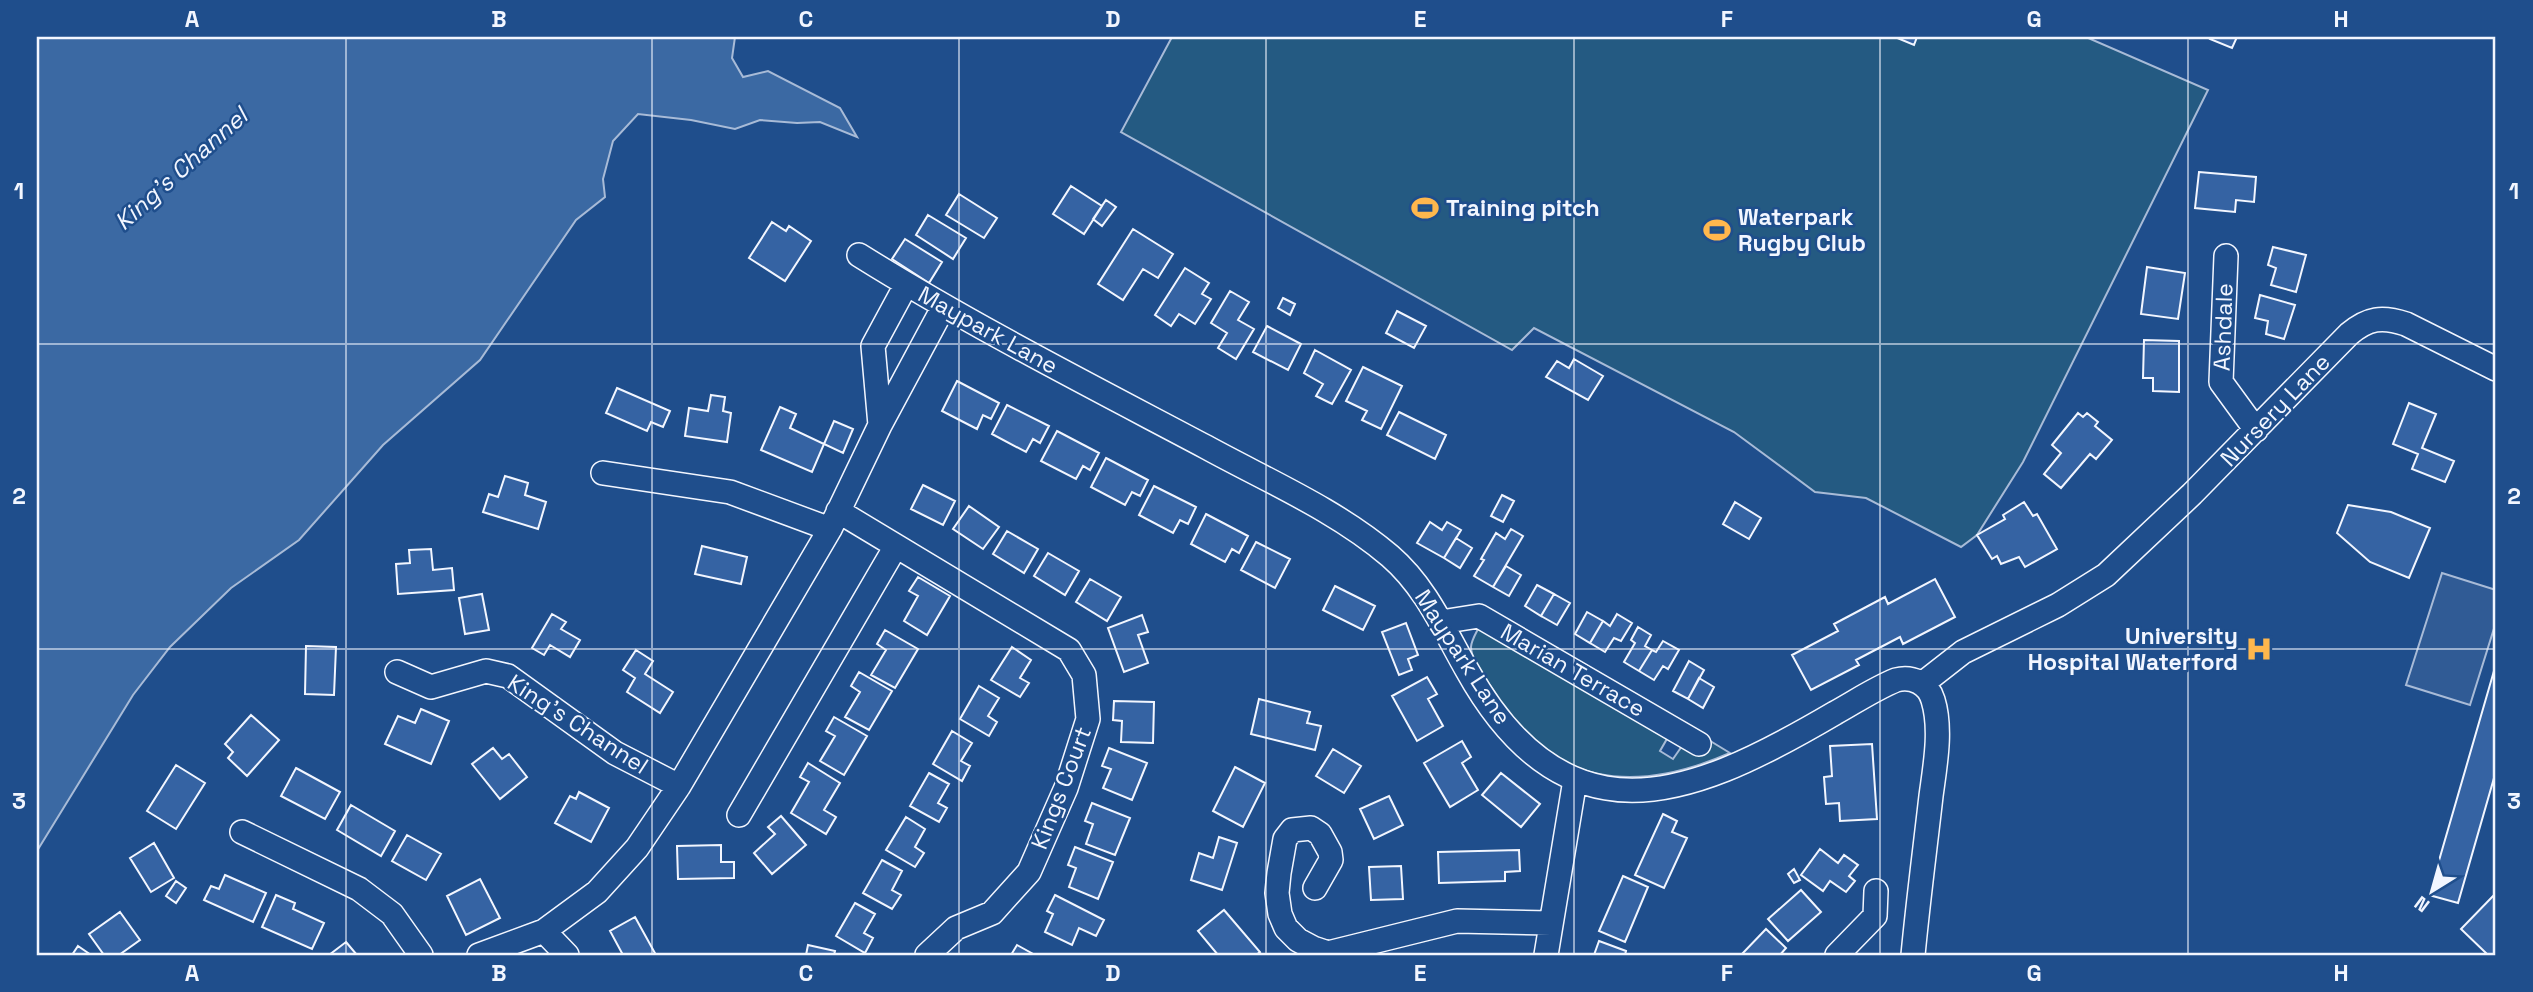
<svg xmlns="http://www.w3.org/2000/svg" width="2533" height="992" font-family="'Space Grotesk',sans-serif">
  <rect width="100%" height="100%" fill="#1f4e8c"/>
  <path fill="#245a82" stroke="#a8bbd7" stroke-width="2" d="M1172 37H2086L2208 90 2023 462 1977 535 1961 547 1866 498 1815 492 1734 432 1534 328 1512 350 1121 132Z
    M1479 627 1668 737 1660 751 1673 759 1682 746 1707 739 1730 753C1634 795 1549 786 1493 690 1486 678 1471 661 1471 647 1471 641 1476 633 1479 627Z"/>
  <path fill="#305b95" stroke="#a8bbd7" stroke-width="2" d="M2442 573 2496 590V622L2470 705 2406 685Z"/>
  <path fill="#3b69a3" stroke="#a8bbd7" stroke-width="2" d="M37 37H735L732 58 743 77 768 71 840 108 857 137 820 122 797 123 760 120 735 129 691 120 638 114 613 141 603 179 605 197 576 220 480 360 383 445 299 540 231 588 170 647 133 695 37 851Z"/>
  <path fill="#3563a3" stroke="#f2f6ff" stroke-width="2" d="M1895 37H1917L1914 45Z
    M2211 37H2237L2232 48 2210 39Z
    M2199 172 2256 177 2254 202 2236 200 2235 212 2195 208Z
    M1071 186 1102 206 1084 234 1053 214Z
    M959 194 997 218 984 238 946 215Z
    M1106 200 1116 207 1102 226 1093 219Z
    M928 215 966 238 953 259 916 235Z
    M772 222 786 231 789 226 811 241 785 281 749 258Z
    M1133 229 1173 254 1158 278 1143 269 1123 300 1098 284Z
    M905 239 942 262 929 283 892 259Z
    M2273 247 2306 255 2296 292 2271 285 2276 268 2268 265Z
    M2147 267 2185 273 2178 319 2141 314Z
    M1185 268 1209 283 1202 294 1211 299 1195 324 1179 314 1171 326 1155 315Z
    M1230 291 1249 302 1238 320 1254 329 1236 359 1218 348 1227 333 1211 323Z
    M2260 295 2295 305 2284 339 2266 334 2268 321 2255 318Z
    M1283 298 1295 304 1290 315 1278 308Z
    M1397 311 1426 326 1414 348 1386 333Z
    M1267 326 1301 344 1288 370 1253 352Z
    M2144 340 2179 341V392L2153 391V378H2143Z
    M1315 350 1351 370 1332 404 1316 396 1323 384 1304 373Z
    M1574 359 1603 376 1588 400 1546 377 1557 361 1569 368Z
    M1363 367 1402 386 1381 429 1362 420 1367 411 1346 401Z
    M957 381 999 403 991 419 983 415 977 429 942 411Z
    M617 388 670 411 663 427 651 422 647 431 606 413Z
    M711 395 725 397 723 411 731 413 727 442 685 436 689 408 708 411Z
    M2409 403 2436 414 2422 448 2454 461 2445 482 2412 469 2418 454 2393 444Z
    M1007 405 1049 426 1040 443 1033 439 1026 452 992 434Z
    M780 407 796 414 790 428 824 444 812 472 761 450Z
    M1399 412 1446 435 1435 459 1387 435Z
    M2078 413 2083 417 2087 413 2098 422 2095 426 2112 440 2096 459 2090 454 2061 488 2044 474 2061 453 2052 445Z
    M834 421 853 429 843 453 824 444Z
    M1057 431 1099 453 1090 470 1083 466 1076 479 1041 461Z
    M1106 458 1148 480 1140 496 1132 492 1125 505 1091 487Z
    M505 476 528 483 525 495 546 502 538 529 483 512 489 494 498 497Z
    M923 485 955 501 943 525 911 509Z
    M1154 486 1196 507 1188 524 1180 520 1173 533 1139 515Z
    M1502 495 1514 501 1503 522 1491 516Z
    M1735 502 1761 518 1749 539 1723 524Z
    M2024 502 2033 516 2037 514 2057 549 2025 567 2019 557 2001 564 1997 556 1992 559 1977 535 2005 519 2003 515Z
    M2348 505 2391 512 2430 528 2409 578 2370 562 2337 533Z
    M969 506 999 527 983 549 953 529Z
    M1206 514 1248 536 1239 553 1232 549 1225 562 1191 544Z
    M1430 522 1442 530 1447 522 1461 530 1444 558 1417 543Z
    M1511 529 1523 536 1493 587 1474 576 1484 560 1481 559 1496 533 1505 539Z
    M1007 531 1038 549 1024 573 993 554Z
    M1456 538 1472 548 1460 568 1444 558Z
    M1256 542 1290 559 1275 588 1241 570Z
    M702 546 747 557 741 584 695 574Z
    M431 549 433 570 452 568 454 590 398 594 396 564 410 563 409 550Z
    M1048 553 1079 571 1065 595 1034 576Z
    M1506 566 1521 575 1509 596 1493 587Z
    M918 577 950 596 927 635 904 621 918 596 909 591Z
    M1090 579 1121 597 1107 621 1076 602Z
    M1935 579 1955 617 1903 644 1900 637 1856 660 1859 665 1811 690 1792 655 1838 631 1834 624 1885 597 1888 604Z
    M1537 585 1554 594 1541 616 1525 606Z
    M1335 586 1375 606 1363 630 1323 610Z
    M482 594 489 630 465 634 459 598Z
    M1554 594 1570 603 1557 625 1541 616Z
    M1587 612 1603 621 1590 643 1575 634Z
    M552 614 566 622 561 629 580 640 570 657 550 645 544 655 532 648Z
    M1617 614 1632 623 1621 641 1614 638 1605 652 1590 643 1603 621 1610 626Z
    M1142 615 1148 632 1138 635 1148 663 1124 672 1108 628Z
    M1406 623 1418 655 1408 659 1412 670 1399 675 1382 632Z
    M1638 627 1651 635 1645 646 1652 650 1639 671 1624 662 1635 643 1631 640Z
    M885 630 918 649 895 688 871 675 886 650 877 644Z
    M1663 641 1679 650 1668 669 1663 666 1654 680 1639 671 1652 650 1656 652Z
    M306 646 336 647 334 695 305 694Z
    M1012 647 1031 660 1020 678 1029 683 1020 697 991 680Z
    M636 650 653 661 645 674 673 692 660 713 627 692 635 678 623 670Z
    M1689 661 1704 670 1688 699 1673 691Z
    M2496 664V771L2458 903 2429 895Z
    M859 672 892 691 869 730 845 717 860 692 851 686Z
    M1427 677 1437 694 1428 699 1443 726 1417 741 1392 696Z
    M1699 678 1714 687 1703 708 1688 699Z
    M979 686 999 698 988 716 997 722 989 736 960 719Z
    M1259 699 1310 712 1307 723 1321 726 1315 750 1251 734Z
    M1114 701 1154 702 1153 743 1121 742 1122 721 1113 720Z
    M421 709 449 721 431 764 385 744 398 716 415 723Z
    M251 715 279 740 247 776 228 758 233 752 225 744Z
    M834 717 867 736 844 775 820 761 835 736 826 731Z
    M952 731 972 743 961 761 970 766 962 781 933 764Z
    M1462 741 1471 757 1462 763 1478 790 1450 807 1424 763Z
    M1872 744 1877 819 1840 821 1839 803 1826 804 1824 777 1832 776 1830 746Z
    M493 748 502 759 509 754 527 777 500 799 472 764Z
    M1109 748 1147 763 1132 800 1103 788 1111 769 1102 766Z
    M1333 749 1361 766 1344 793 1316 776Z
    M808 763 840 783 824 810 836 817 826 834 791 813 809 782 800 777Z
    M176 765 205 783 176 829 147 811Z
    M1235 767 1265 783 1243 827 1213 811Z
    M296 768 340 792 325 819 281 796Z
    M929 773 949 784 938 803 947 808 939 822 910 806Z
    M1501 773 1540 804 1521 827 1482 795Z
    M579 792 609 808 591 842 555 823 570 796 576 799Z
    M1389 796 1403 825 1374 839 1360 809Z
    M1092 803 1130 818 1115 855 1086 844 1093 824 1085 821Z
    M351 805 395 831 381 856 337 830Z
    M1663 814 1677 821 1672 832 1687 838 1664 888 1635 875Z
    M781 816 806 845 772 874 754 853 775 834 768 827Z
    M906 817 925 829 915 847 924 853 915 867 886 850Z
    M407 835 441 854 426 880 392 861Z
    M1219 837 1237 843 1222 890 1191 880 1199 853 1213 858Z
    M154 843 174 878 151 892 130 858Z
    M721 845V862H734V878L678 879 677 846Z
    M1075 847 1113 862 1098 899 1069 887 1076 868 1068 865Z
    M1820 849 1838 863 1844 855 1858 865 1849 876 1855 881 1846 892 1830 881 1823 891 1801 875Z
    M1519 850 1520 871 1505 872V881L1439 883 1438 852Z
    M882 860 902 871 892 890 901 895 892 909 863 893Z
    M1401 866 1403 899 1371 900 1369 867Z
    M1794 869 1800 880 1794 883 1788 874Z
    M225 875 266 893 253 922 204 900 211 886 219 889Z
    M1623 876 1648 887 1625 942 1599 931Z
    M480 879 500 918 466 935 447 896Z
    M176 881 186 888 176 903 166 896Z
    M1801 890 1821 912 1788 941 1768 919Z
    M2496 893V955H2488L2461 929Z
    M276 895 295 903 293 909 324 923 312 949 262 927Z
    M1055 895 1104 920 1096 936 1079 928 1072 945 1045 932 1053 914 1047 911Z
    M855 903 875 914 864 933 873 938 865 953 836 936Z
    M1224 910 1260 952 1256 955H1218L1198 931Z
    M120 912 140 940 119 955H104L89 934Z
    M635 917 656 955H623L610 931Z
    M1766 929 1786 948 1780 955H1741Z
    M1599 941 1626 951 1625 955H1594Z
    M346 942 357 955H329Z
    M808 945 835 951 834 955H806Z
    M1017 945 1035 955H1011Z
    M78 946 91 955H72Z"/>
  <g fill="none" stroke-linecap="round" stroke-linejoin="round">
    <defs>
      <path id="minor" d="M859 255C971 325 1089 385 1206 447 1268 481 1336 510 1390 556 1426 587 1444 630 1467 670 1497 724 1542 777 1606 788 1681 802 1772 750 1835 713 1855 702 1874 689 1896 680 1912 676 1928 683 1933 700 1942 729 1935 766 1931 796 1925 849 1918 902 1913 955
        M2226 256 2221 382 2256 430
        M880 425 873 346 906 285
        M603 473 730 492 830 529
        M838 511 1069 650 1084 675 1088 719 1066 788 1029 872 992 913 956 928 927 955
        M1441 622 1479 616 1699 744
        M397 672 431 687 486 671 508 676 615 753 679 786
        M1922 684 1963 652 2058 605 2106 575 2192 494 2349 334C2368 318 2382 316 2406 324L2496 369
        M739 815 896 546
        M242 832 359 889 392 914 421 955
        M1315 888 1331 860 1330 852 1320 834 1311 828 1292 830 1285 839 1279 873 1277 893 1280 914 1286 928 1298 940 1313 948 1328 953 1457 921 1551 923
        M544 931 567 955
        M479 955 544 931 597 892 637 848 679 786 830 529 880 425 944 306
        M1546 955 1575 780
        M1837 955 1875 916 1876 891"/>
    </defs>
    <use href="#minor" stroke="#f2f6ff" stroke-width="26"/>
    <use href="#minor" stroke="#1f4e8c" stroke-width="23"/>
  </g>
  <path fill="none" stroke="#f2f6ff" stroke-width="2" stroke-opacity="0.55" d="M346 37V955M652 37V955M959 37V955M1266 37V955M1574 37V955M1880 37V955M2188 37V955M37 344H2496M37 649H2496"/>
  <defs>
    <symbol id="stadium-bare" viewBox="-9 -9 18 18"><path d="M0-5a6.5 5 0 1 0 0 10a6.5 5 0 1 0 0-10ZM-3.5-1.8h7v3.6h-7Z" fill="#ffb74d" stroke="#1f4e8c" stroke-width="2.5" paint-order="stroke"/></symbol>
    <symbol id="hospital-bare" viewBox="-9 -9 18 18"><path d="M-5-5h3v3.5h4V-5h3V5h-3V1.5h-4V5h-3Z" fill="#ffb74d" stroke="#1f4e8c" stroke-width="2.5" paint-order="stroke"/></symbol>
  </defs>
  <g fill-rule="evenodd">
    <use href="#stadium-bare" x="1406" y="189" width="38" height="38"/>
    <use href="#stadium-bare" x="1698" y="211" width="38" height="38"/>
    <use href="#hospital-bare" x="2240" y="630" width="38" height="38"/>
  </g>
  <g text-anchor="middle" stroke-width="5" stroke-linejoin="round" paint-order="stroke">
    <g font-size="23" font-weight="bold" fill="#f2f6ff" stroke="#1f4e8c" text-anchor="start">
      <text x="1446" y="216">Training pitch</text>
      <text x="1738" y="225">Waterpark<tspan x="1738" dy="26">Rugby Club</tspan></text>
      <text x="2238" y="644" text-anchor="end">University<tspan x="2238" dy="26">Hospital Waterford</tspan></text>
    </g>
    <g font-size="23" fill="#f2f6ff" stroke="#1f4e8c">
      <text transform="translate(2223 327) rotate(-88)" y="8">Ashdale</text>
      <text transform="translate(988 330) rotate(29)" y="8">Maypark Lane</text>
      <text transform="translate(2275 410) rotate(-46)" y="8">Nursery Lane</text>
      <text transform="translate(1463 657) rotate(57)" y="8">Maypark Lane</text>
      <text transform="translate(1573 670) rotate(30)" y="8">Marian Terrace</text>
      <text transform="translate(578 724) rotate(33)" y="8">King's Channel</text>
      <text transform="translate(1061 788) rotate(-69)" y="8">Kings Court</text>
    </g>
    <g font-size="24" font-style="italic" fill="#f2f6ff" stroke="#1f4e8c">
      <text transform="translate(181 169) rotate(-42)" y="8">King's Channel</text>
    </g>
  </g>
  <rect width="2533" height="992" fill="none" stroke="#1f4e8c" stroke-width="77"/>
  <g transform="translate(2432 891) rotate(217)" stroke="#1f4e8c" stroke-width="5" paint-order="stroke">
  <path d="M0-5L12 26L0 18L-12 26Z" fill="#f2f6ff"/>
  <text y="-10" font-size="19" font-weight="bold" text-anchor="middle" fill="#f2f6ff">N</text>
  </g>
  <rect x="38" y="38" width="2456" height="916" fill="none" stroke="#f2f6ff" stroke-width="2.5"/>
  <g font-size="23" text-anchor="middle" font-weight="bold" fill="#f2f6ff">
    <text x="192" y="27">A</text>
    <text x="499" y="27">B</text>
    <text x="806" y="27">C</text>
    <text x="1113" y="27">D</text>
    <text x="1420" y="27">E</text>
    <text x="1727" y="27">F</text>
    <text x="2034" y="27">G</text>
    <text x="2341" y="27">H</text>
    <text x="19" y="199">1</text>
    <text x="2514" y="199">1</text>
    <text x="19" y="504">2</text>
    <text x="2514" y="504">2</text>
    <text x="19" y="809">3</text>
    <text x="2514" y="809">3</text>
    <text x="192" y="981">A</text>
    <text x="499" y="981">B</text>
    <text x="806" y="981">C</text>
    <text x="1113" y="981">D</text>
    <text x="1420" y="981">E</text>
    <text x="1727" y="981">F</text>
    <text x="2034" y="981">G</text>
    <text x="2341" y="981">H</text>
  </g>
</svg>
